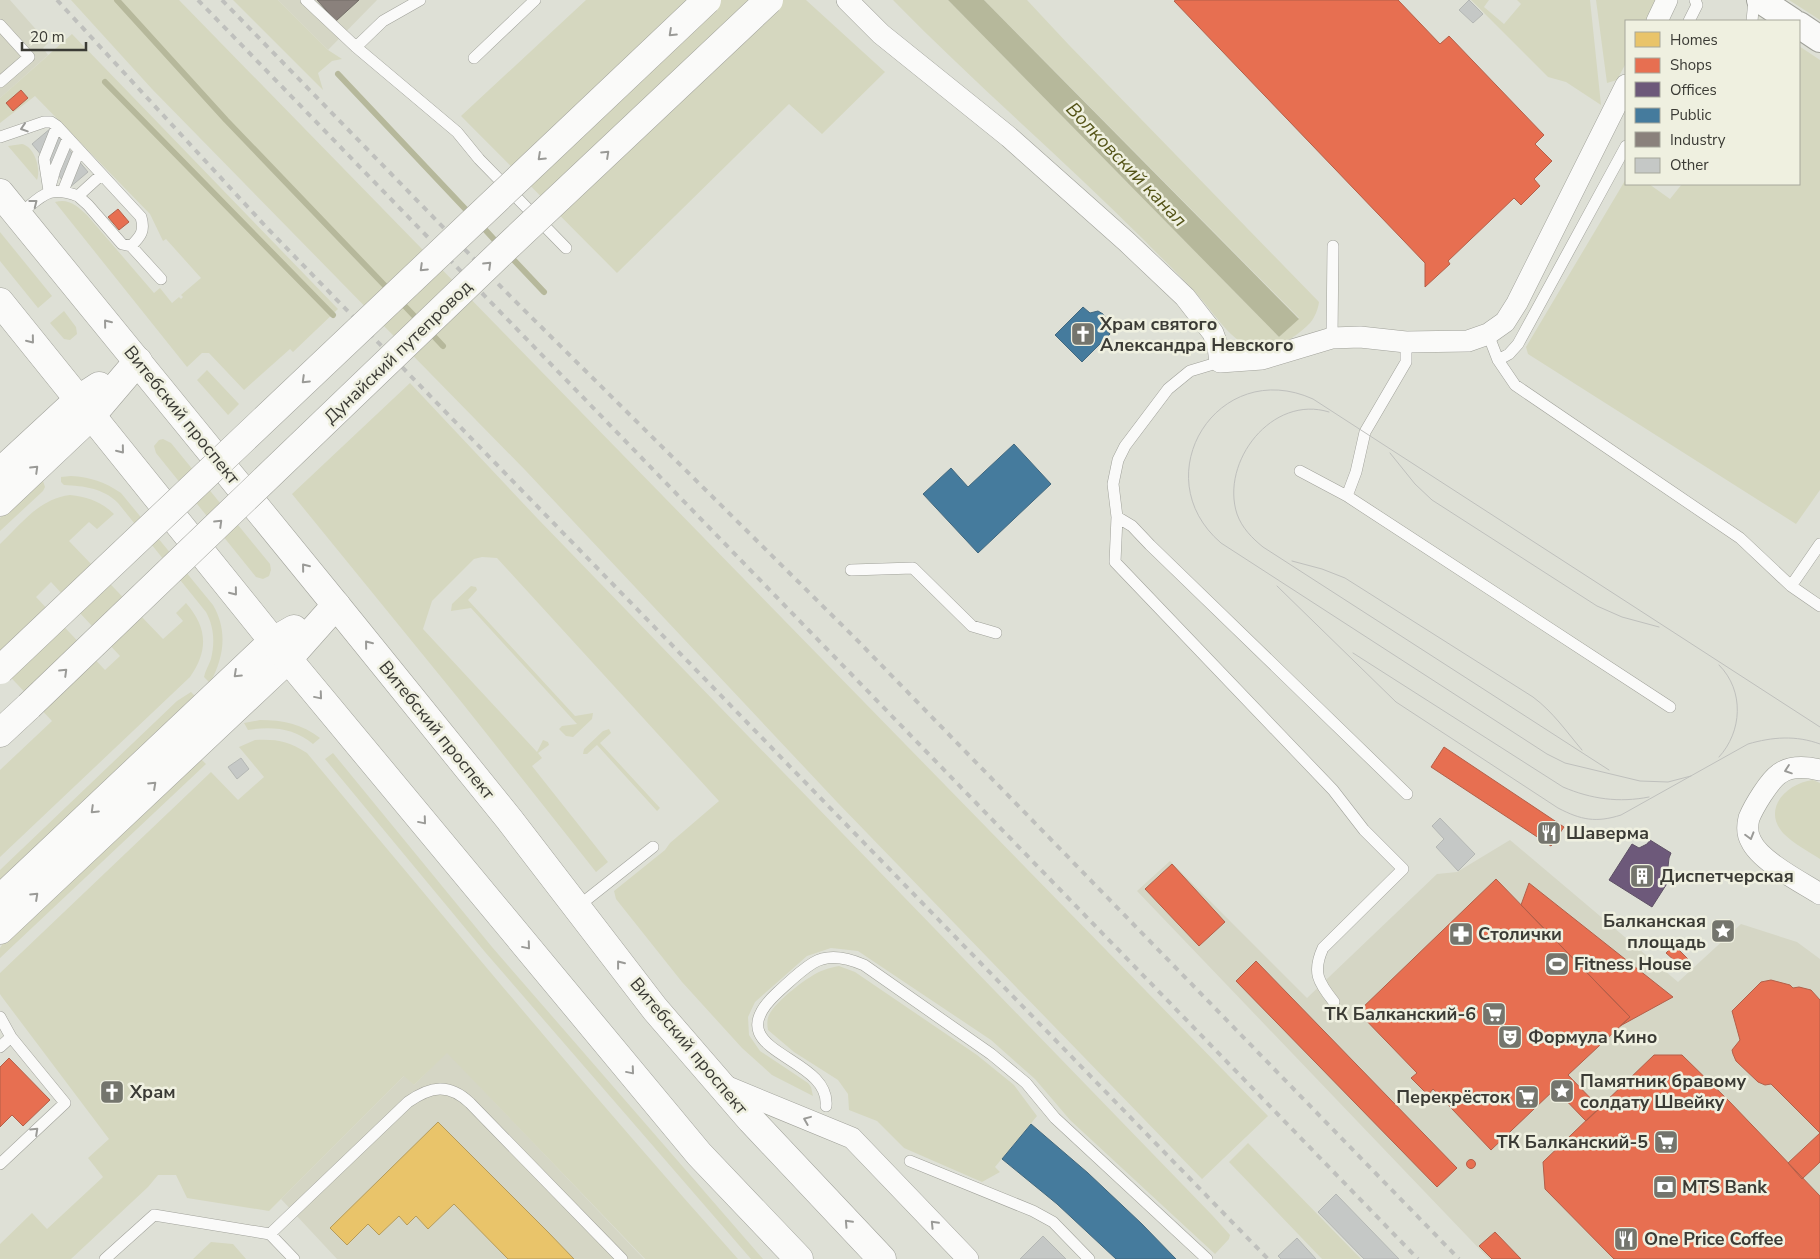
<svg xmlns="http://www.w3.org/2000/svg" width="1820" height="1259" font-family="'Nunito Sans',sans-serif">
  <rect width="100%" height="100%" fill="#dee0d6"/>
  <path fill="#d5d6c5" d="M0 0H10L48 43 43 48 48 55 0 98Z
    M278 0H377L328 50Z
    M1510 840 1678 982 1741 924 1797 942 1820 959V1259H1489L1137 891 1170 861 1307 998 1437 874 1457 872Z
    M447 1052 644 1259H337L281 1199 405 1075 414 1085Z"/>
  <path fill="#d5d7bf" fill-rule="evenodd" d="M71 0H179L1268 1116 1202 1179 837 802 526 471 152 89Z
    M233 0H278L328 50 342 59 332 61 318 73 323 90Z
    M586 0H806L885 72 822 134 789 104 617 273 461 116Z
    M893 0H948L1279 337 1299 318 984 0H1027L1069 45 1319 302C1318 309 1315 317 1310 323 1299 335 1268 357 1251 348 1227 337 1213 311 1195 292 1179 274 1161 258 1145 241 1063 159 974 83 893 0Z
    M1471 0H1489L1484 7 1504 24 1521 4 1517 0H1590L1601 105 1566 82 1548 77Z
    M1596 0H1657L1647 21H1626V63L1617 80 1607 83Z
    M1789 0H1820V20Z
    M72 34 338 309 293 352 290 349 244 390 209 353H202L187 367 55 202C69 198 77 206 87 215L154 293 160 288 172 303 179 297 181 299 183 297 181 295 201 278 166 239 163 241 150 214 35 96 0 123V98Z
    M1799 46 1820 60V490L1796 524 1528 354 1526 347 1626 179V184H1649L1670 199 1682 184H1799Z
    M22 144C35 147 41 169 37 180L8 146Z
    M0 232 52 296 38 308 0 261Z
    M64 311 76 327 77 334 70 340 64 339 50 323Z
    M207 370 239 404 228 415 197 380Z
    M410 383 537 518 1212 1215 1230 1235 1229 1239 1215 1254 1070 1120 1035 1079 991 1040 858 951 831 948 807 956 755 1002 748 1017 749 1035 760 1051 808 1083 811 1087 813 1096 772 1075 742 1048 682 982 616 899 614 891 665 850 670 843 719 801 497 558 482 557 474 559 432 601 423 629 537 752 543 740 548 742 549 745 538 753 542 758 532 766 608 862 596 872 463 704 292 494Z
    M163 439 171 443 270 564 271 570 269 576 263 579 256 577 156 453 154 446 159 440Z
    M71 476C90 477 105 482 121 493L213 605C228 631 224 657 210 683L204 677C205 671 209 665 211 659 215 642 214 627 206 612L118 503C103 488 84 486 64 485L61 482V477Z
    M43 481 45 487 43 491 0 531V518L32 488Z
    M70 495C88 497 100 501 114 514L97 529 89 522 69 541 163 639 183 621 176 613 186 603C207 627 209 650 190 677L0 857V770L52 721 0 666V544C22 523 39 499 70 495ZM51 582 120 656 105 670 36 597Z
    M471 586 476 587 477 590 468 600 575 716 593 713 592 719 573 737 566 736 559 729 562 726 577 724 471 608 451 611 452 604Z
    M191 692 196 697 0 884V870L177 701Z
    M260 720C283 720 302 724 320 738L313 744C294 728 272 726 248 730L244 723Z
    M609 729 611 733 600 743 660 808 657 811 597 745 587 754H583L584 749 603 731Z
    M255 740C277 739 288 741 307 753 449 923 590 1093 738 1259H645L447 1053 414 1085 404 1076 269 1211 187 1198 176 1175H158L148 1187 71 1259H0V1244L32 1213 47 1229 103 1177 88 1158 109 1139 2 997 0 994V973L211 772 238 800 264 777 239 747Z
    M333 753 492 947 763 1259H751L485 952 325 759Z
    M199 757 206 764 0 958V948L4 942Z
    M1813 780 1820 783V859C1808 851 1794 844 1784 834 1761 810 1786 783 1813 780Z
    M839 966 855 972 977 1055 1014 1085 1037 1116 995 1167 1000 1172 982 1182 904 1148 877 1121 849 1110 848 1094 838 1080 794 1052 768 1030C767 1025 767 1019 769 1015 775 1002 810 974 824 970 828 968 834 967 839 966Z
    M1248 1143 1361 1259H1322L1229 1162Z
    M211 1242 233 1244 246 1259H193Z"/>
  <path fill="#b6b89b" d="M948 0H984L1299 319 1279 337Z"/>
  <path fill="#e9c46a" stroke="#b59b5a" d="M438 1122 548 1232 574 1259H508L454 1204 428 1229 416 1216 407 1225 399 1216 379 1235 368 1224 347 1245 330 1228Z"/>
  <path fill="#e76f51" stroke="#b35f49" d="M1176 0H1398L1440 44 1449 36 1544 135 1535 144 1552 161 1534 179 1540 186 1521 205 1514 198 1448 261 1450 264 1425 287V263L1174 1Z
    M21 90 28 98 13 111 6 103Z
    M118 209 129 222 119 230 108 217Z
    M1444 747 1564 827 1551 846 1431 767Z
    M1172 864 1225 922 1199 946 1145 889Z
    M1496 879 1630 1017 1568 1075 1600 1108 1586 1121 1555 1089 1491 1150 1433 1089 1428 1095 1411 1078 1417 1073 1358 1012Z
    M1529 883 1673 997 1620 1026 1630 1017 1521 905Z
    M1674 945 1690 961 1683 968 1666 953Z
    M1256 961 1457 1168 1437 1187 1236 981Z
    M1771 980 1790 985 1793 988 1799 987 1811 990 1820 1000V1162L1802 1179 1788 1163 1820 1133 1771 1084 1765 1085 1758 1082 1736 1061 1733 1054 1732 1050 1740 1040 1732 1011 1761 982Z
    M1654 1055H1682L1729 1101 1820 1196V1259H1614L1545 1189 1543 1162Z
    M9 1058 50 1100 23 1126 12 1115 0 1127V1067Z
    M1466.5 1164a4.5 4.5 0 1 1 9 0a4.5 4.5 0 1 1-9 0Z
    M1495 1232 1521 1259H1492L1479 1246Z"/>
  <path fill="#6d597a" stroke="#5e5065" d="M1650 840 1671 853 1669 858 1668 867 1675 871 1652 907 1609 880 1632 844 1639 848 1647 844Z"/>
  <path fill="#457b9d" stroke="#42687e" d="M1083 307 1090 313 1098 311 1103 314 1106 318 1104 327 1110 334 1082 362 1055 335Z
    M1014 444 1051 484 978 553 923 494 951 468 968 487Z
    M1031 1124 1088 1173 1142 1224 1176 1259H1116L1057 1204 1002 1159Z"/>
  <path fill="#8a817c" stroke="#726c67" d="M317 0H359L336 21Z"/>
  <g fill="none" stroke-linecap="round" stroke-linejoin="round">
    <path stroke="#b6b89b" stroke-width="6" d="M117 0 226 120 390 291
      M338 74 471 215
      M105 82 333 315
      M480 224 500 246
      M509 255 544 292
      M399 300 419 321
      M428 330 443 346"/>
  </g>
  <path fill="#c5c8c6" stroke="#b4b7b4" d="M1469 0 1483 14 1473 23 1459 10Z
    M51 128 88 172 69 188 32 144Z
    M241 758 249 769 237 779 228 767Z
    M1440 818 1475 854 1458 871 1436 847 1444 839 1432 826Z
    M1336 1194 1399 1259H1364L1318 1212Z
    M1043 1236 1066 1259H1020Z
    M1297 1238 1316 1259H1281L1278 1256Z"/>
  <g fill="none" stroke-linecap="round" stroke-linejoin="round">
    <defs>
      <path id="service" d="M306 0 356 47 457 132 479 159 566 248
        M1689 21 1697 5 1695 0
        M1752 21 1754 0
        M0 25 29 57 0 82
        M356 47 383 21 420 0
        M474 58 535 0
        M0 137 44 122H51L57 126 141 217C145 231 141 236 131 246L122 244 88 205 78 196
        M50 187 55 169 68 138
        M49 191 44 159 57 126
        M63 191 79 151
        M18 215C42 197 47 184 78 196L101 175
        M131 246 161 279
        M1488 334 1498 360 1515 385 1740 538 1791 586 1820 606
        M1332 338 1333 246
        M1498 360 1509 354 1518 344 1626 146
        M1220 362 1190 371 1168 389 1125 446 1118 460 1113 484 1117 517 1115 562 1333 790 1364 830 1403 869 1323 948C1312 972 1318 982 1334 1002
        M1300 471 1347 496 1670 707
        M1347 496 1356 472 1365 432 1406 362V342
        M1117 517 1132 526 1150 545 1407 794
        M851 570 913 568 972 626 996 633
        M1791 586 1820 544
        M576 908 653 847
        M0 1017 11 1037 65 1103 0 1164
        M0 1047 11 1037
        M826 1106C831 1054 711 1053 778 992 789 982 800 971 813 963 829 953 848 958 864 965L991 1054 1026 1083 1055 1118 1207 1259
        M910 1161 1033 1211 1053 1222 1089 1259
        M270 1234 408 1102C431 1086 449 1083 470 1103L622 1259
        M105 1259 154 1215 270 1234 294 1259"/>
      <path id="minor" d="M847 0 881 34 1009 137 1127 242 1185 297 1213 333 1218 347 1220 362 1262 359 1332 338 1360 337 1406 342 1468 341 1488 334 1505 322 1517 303 1626 85
        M1657 21 1667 0
        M1820 770C1807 767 1791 765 1779 774 1769 781 1754 806 1749 818 1747 826 1747 834 1751 841 1760 861 1801 882 1820 894
        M723 1085 852 1138 968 1259"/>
      <path id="tertiary" d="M1760 0 1792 21
        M1799 25 1820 39"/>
      <path id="secondary" d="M0 472 79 399 99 386
        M0 502 92 415 138 361
        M0 733 29 706
        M0 899 273 641 294 629
        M0 930 288 659 336 605"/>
      <path id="primary" d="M0 193 336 605 509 819 655 1009 751 1120 882 1259
        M0 302 273 641 699 1154 799 1259"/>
    </defs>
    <use href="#service" stroke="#a0a19a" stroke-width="12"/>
    <use href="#minor" stroke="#a0a19a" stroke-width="22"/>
    <use href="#tertiary" stroke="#a0a19a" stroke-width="28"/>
    <use href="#secondary" stroke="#a0a19a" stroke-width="29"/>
    <use href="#primary" stroke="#a0a19a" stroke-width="29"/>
    <use href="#service" stroke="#fafaf9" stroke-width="11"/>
    <use href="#minor" stroke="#fafaf9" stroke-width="21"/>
    <use href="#tertiary" stroke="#fafaf9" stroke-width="26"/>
    <use href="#secondary" stroke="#fafaf9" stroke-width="28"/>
    <use href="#primary" stroke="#fafaf9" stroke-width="28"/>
    <path stroke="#bfc0bd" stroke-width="1" d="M1329 412C1272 394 1220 462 1237 514 1242 528 1252 538 1263 547L1609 770
      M1390 453 1415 484 1432 500 1597 606 1622 617 1659 627
      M1292 561 1322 569 1345 578 1533 697C1553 712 1566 731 1582 750
      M1277 586 1396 702 1558 808C1581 820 1596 823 1621 815L1748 744C1772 737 1796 735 1820 744
      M1353 653 1563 787C1591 799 1619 803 1649 797
      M1719 757C1742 732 1745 691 1719 665
      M1691 776 1668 782 1640 781 1565 763 1547 754 1221 543C1143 476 1218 356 1313 399L1820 727"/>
    <path stroke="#bfc0bd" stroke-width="4" stroke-dasharray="6 6" stroke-linecap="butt" d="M57 0 269 230 1268 1259
      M198 0 1418 1259
      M222 0 511 297 856 639 1459 1259"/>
    <defs>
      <path id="secondary-bridge" d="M0 670 707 0
        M29 706 508 246 769 0"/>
    </defs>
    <use href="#secondary-bridge" stroke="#a0a19a" stroke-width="29" stroke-linecap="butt"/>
    <use href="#secondary-bridge" stroke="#fafaf9" stroke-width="28"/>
  </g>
  <defs><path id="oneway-chevron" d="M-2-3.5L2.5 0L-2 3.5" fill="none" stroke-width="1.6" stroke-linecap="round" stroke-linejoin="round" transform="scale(1.25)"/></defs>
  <g stroke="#9a9a97">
    <use href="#oneway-chevron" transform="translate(672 33) rotate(137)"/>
    <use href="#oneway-chevron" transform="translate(24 128) rotate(162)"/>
    <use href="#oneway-chevron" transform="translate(606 154) rotate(-43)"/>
    <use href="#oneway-chevron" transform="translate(541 157) rotate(137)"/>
    <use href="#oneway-chevron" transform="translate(34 203) rotate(-38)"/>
    <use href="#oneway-chevron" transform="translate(488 265) rotate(-44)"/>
    <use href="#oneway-chevron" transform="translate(423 268) rotate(136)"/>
    <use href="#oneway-chevron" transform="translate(107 323) rotate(-129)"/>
    <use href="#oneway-chevron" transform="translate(31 340) rotate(51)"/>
    <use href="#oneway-chevron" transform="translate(305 380) rotate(136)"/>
    <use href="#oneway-chevron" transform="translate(121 450) rotate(51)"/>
    <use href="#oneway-chevron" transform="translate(35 469) rotate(-44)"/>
    <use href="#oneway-chevron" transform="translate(219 523) rotate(-44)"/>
    <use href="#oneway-chevron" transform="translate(305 567) rotate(-129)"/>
    <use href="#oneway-chevron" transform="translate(234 592) rotate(51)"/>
    <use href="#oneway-chevron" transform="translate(368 644) rotate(-129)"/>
    <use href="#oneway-chevron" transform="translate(64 672) rotate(-44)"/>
    <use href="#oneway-chevron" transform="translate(237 674) rotate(137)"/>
    <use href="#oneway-chevron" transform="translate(319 696) rotate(50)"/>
    <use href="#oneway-chevron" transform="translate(1788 770) rotate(161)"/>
    <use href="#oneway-chevron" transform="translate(153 785) rotate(-43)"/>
    <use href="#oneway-chevron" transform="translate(94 810) rotate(136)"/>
    <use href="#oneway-chevron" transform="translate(423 821) rotate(50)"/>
    <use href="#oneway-chevron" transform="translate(1750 836) rotate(74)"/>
    <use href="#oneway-chevron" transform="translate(35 896) rotate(-43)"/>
    <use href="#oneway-chevron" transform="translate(527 946) rotate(50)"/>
    <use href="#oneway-chevron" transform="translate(620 964) rotate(-128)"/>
    <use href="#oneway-chevron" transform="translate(631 1071) rotate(50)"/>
    <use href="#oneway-chevron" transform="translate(807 1120) rotate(-158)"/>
    <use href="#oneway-chevron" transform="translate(35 1131) rotate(-43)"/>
    <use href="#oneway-chevron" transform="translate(848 1223) rotate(-133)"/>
    <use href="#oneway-chevron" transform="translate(934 1224) rotate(-134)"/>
  </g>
  <defs>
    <symbol id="church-square" viewBox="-11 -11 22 22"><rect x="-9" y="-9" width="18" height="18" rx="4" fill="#74756d" stroke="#eff0e0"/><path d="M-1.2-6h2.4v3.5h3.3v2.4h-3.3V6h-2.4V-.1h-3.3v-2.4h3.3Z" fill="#fff"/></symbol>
    <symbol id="restaurant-square" viewBox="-11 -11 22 22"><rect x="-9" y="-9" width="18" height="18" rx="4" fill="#74756d" stroke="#eff0e0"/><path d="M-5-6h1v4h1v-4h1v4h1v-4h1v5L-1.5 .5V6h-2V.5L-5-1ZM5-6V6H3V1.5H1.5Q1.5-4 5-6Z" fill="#fff"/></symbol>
    <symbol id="building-square" viewBox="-11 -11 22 22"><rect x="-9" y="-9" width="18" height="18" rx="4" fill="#74756d" stroke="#eff0e0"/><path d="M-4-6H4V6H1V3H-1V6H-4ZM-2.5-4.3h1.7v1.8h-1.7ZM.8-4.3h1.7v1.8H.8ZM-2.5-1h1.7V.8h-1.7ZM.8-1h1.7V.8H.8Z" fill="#fff"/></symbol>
    <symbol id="sight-square" viewBox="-11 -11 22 22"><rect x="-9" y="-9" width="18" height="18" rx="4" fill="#74756d" stroke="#eff0e0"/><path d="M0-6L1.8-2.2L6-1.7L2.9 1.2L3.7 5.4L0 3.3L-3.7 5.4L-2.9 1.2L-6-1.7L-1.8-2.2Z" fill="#fff"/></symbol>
    <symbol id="pharmacy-square" viewBox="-11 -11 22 22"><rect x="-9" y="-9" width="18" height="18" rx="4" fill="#74756d" stroke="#eff0e0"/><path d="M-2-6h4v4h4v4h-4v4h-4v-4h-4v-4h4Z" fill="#fff"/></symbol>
    <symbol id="stadium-square" viewBox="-11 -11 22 22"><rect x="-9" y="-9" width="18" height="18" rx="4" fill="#74756d" stroke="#eff0e0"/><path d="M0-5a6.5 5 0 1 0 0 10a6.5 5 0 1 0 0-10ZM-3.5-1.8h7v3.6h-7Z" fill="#fff"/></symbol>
    <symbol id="supermarket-square" viewBox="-11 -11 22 22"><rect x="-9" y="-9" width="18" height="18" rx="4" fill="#74756d" stroke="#eff0e0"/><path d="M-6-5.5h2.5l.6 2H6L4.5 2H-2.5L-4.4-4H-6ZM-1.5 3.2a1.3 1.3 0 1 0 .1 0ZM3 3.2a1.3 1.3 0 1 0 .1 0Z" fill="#fff"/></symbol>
    <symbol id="theatre-square" viewBox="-11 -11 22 22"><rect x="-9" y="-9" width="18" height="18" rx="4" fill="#74756d" stroke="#eff0e0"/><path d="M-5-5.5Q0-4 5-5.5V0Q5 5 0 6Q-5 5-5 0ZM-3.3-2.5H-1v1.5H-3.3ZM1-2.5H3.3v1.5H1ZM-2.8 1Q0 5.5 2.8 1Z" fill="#fff"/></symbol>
    <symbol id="bank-square" viewBox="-11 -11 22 22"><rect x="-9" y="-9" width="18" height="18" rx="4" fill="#74756d" stroke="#eff0e0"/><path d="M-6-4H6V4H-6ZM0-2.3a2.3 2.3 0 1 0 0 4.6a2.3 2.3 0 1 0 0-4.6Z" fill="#fff"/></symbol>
  </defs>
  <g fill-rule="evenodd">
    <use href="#church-square" x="1069" y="320" width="28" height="28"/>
    <use href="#restaurant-square" x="1535" y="819" width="28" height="28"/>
    <use href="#building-square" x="1628" y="862" width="28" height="28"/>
    <use href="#sight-square" x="1709" y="917" width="28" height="28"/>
    <use href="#pharmacy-square" x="1447" y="920" width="28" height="28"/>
    <use href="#stadium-square" x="1543" y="950" width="28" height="28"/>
    <use href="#supermarket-square" x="1480" y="1000" width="28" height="28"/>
    <use href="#theatre-square" x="1496" y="1023" width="28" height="28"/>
    <use href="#sight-square" x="1548" y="1077" width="28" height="28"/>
    <use href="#church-square" x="98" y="1078" width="28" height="28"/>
    <use href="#supermarket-square" x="1513" y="1083" width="28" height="28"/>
    <use href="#supermarket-square" x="1652" y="1128" width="28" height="28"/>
    <use href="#bank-square" x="1651" y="1173" width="28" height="28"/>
    <use href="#restaurant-square" x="1612" y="1225" width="28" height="28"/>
  </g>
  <g text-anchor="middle" stroke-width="5" stroke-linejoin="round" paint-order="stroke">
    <g font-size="18" font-weight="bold" fill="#3b3b35" stroke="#eff0e0" text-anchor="start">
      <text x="1100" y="330">Храм святого<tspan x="1100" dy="21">Александра Невского</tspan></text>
      <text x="1566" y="839">Шаверма</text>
      <text x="1660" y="882">Диспетчерская</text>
      <text x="1706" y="927" text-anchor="end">Балканская<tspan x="1706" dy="21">площадь</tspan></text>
      <text x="1478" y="940">Столички</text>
      <text x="1574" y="970">Fitness House</text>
      <text x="1476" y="1020" text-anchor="end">ТК Балканский-6</text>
      <text x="1528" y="1043">Формула Кино</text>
      <text x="1580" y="1087">Памятник бравому<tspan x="1580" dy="21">солдату Швейку</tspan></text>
      <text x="130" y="1098">Храм</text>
      <text x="1510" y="1103" text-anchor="end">Перекрёсток</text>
      <text x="1648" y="1148" text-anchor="end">ТК Балканский-5</text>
      <text x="1682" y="1193">MTS Bank</text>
      <text x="1644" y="1245">One Price Coffee</text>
    </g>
    <g font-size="18" fill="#3b3b35" stroke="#eff0e0">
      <text transform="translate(398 352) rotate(-44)" y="6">Дунайский путепровод</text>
      <text transform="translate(182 415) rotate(51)" y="6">Витебский проспект</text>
      <text transform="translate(437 730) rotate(51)" y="6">Витебский проспект</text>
      <text transform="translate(689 1046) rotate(50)" y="6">Витебский проспект</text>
    </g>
    <g font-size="19" font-style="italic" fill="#545418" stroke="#eff0e0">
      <text transform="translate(1127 164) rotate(46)" y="7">Волковский канал</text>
    </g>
  </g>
  <rect x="1625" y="20" width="175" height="165" fill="#eff0e0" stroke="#a7a89c"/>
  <rect x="1635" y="32" width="25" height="15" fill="#e9c46a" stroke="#a7a89c"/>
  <text x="1670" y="45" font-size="15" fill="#3b3b35">Homes</text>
  <rect x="1635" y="58" width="25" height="15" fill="#e76f51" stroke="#a7a89c"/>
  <text x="1670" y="70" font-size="15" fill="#3b3b35">Shops</text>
  <rect x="1635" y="82" width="25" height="15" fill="#6d597a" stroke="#a7a89c"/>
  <text x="1670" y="95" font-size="15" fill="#3b3b35">Offices</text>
  <rect x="1635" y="108" width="25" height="15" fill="#457b9d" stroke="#a7a89c"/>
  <text x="1670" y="120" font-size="15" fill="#3b3b35">Public</text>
  <rect x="1635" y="132" width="25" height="15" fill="#8a817c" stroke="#a7a89c"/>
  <text x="1670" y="145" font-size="15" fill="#3b3b35">Industry</text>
  <rect x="1635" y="158" width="25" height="15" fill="#c5c8c6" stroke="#a7a89c"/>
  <text x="1670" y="170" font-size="15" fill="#3b3b35">Other</text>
  <path d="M22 42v8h64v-8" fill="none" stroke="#3b3b35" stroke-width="2.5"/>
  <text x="30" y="42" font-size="15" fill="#3b3b35" stroke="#eff0e0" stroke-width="4" paint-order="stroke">20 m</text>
</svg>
